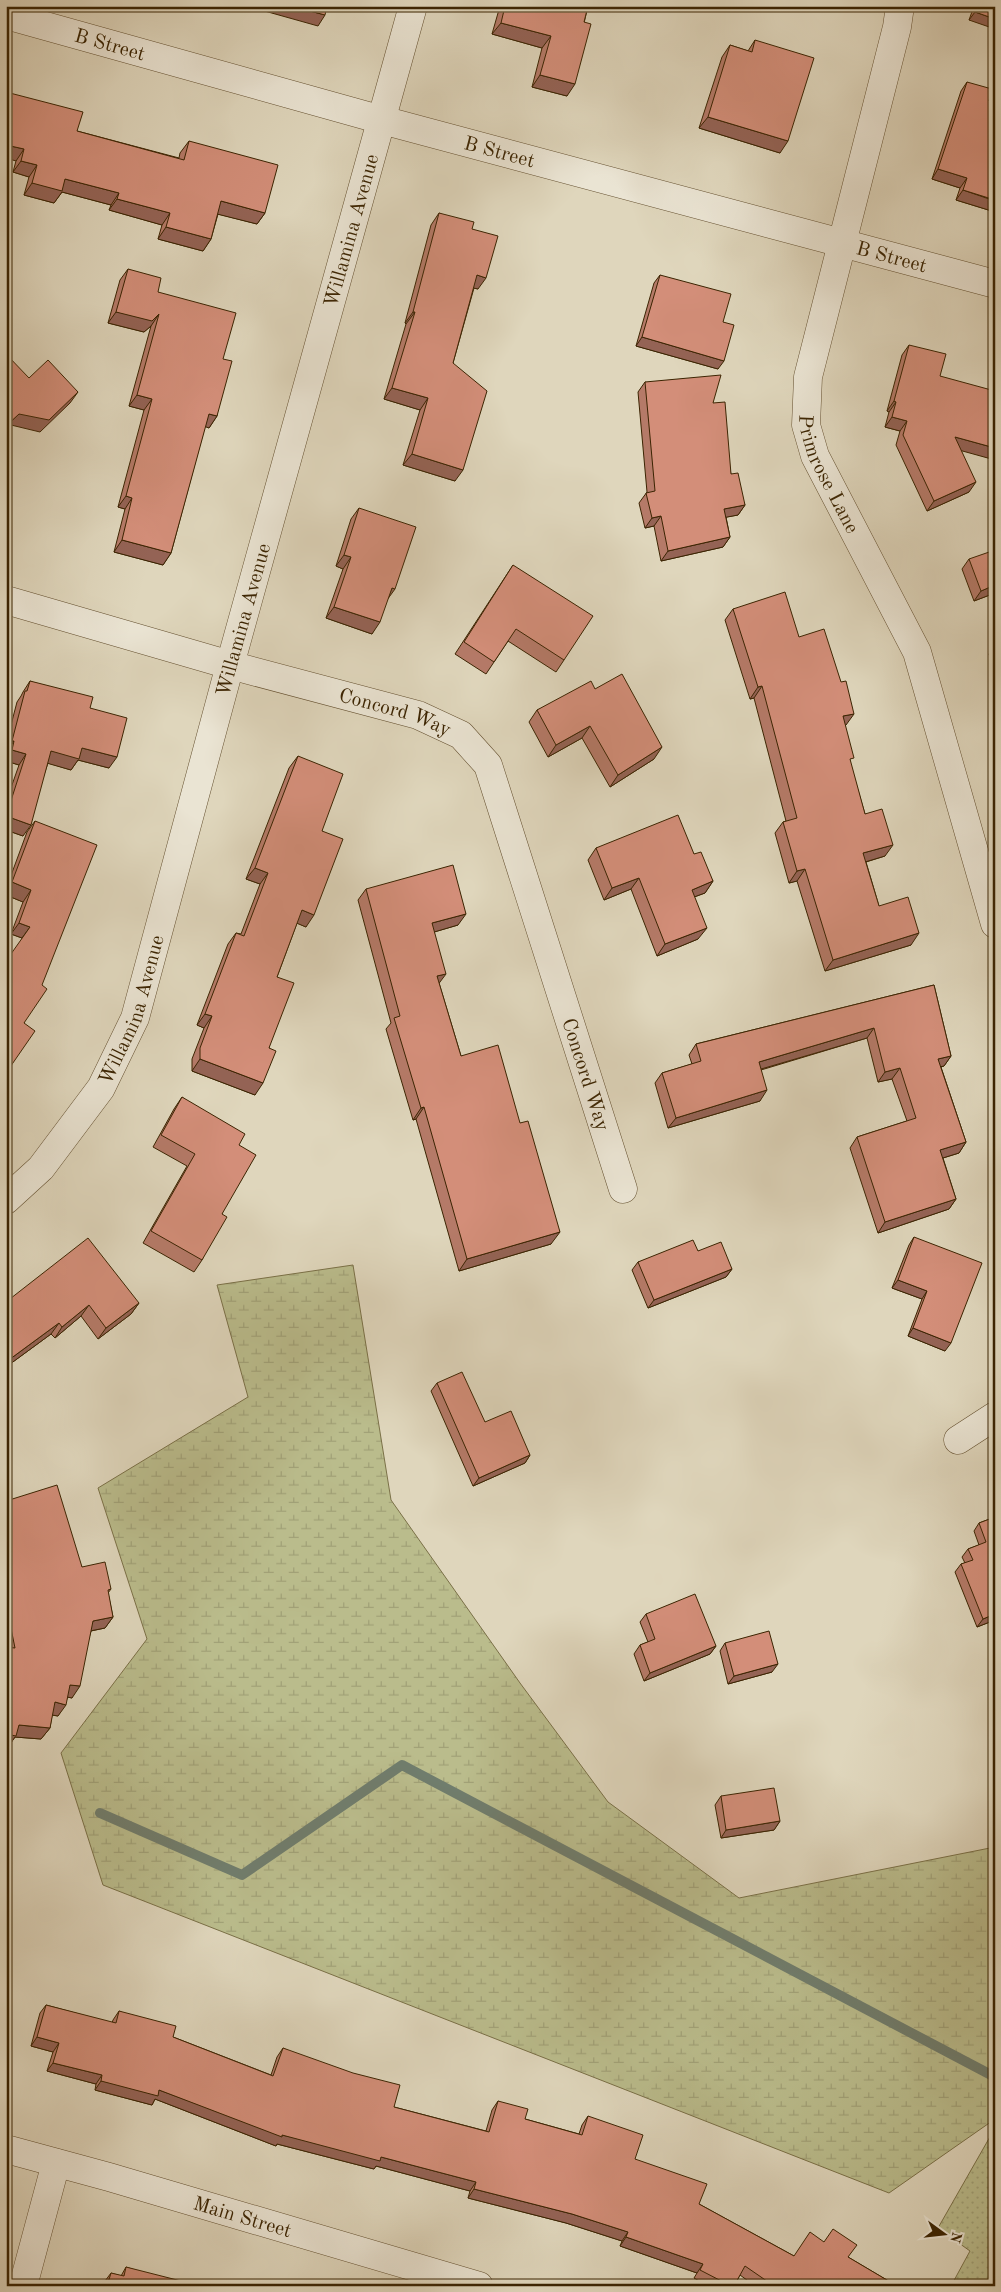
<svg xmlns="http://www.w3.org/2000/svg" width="1001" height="2292" font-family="'Old Standard TT',serif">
  <defs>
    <pattern id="grass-dots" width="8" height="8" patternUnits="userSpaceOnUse" patternTransform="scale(1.25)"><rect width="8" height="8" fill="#babc8c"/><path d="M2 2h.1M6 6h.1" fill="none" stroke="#a1a177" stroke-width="1.8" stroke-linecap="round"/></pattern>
    <pattern id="wetland-marsh" width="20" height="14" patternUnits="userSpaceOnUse" patternTransform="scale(1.25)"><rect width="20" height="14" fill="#babc8c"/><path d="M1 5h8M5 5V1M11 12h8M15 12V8" fill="none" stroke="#a1a177"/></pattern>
  </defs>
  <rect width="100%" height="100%" fill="#dfd6bc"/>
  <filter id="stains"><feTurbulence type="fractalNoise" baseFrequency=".004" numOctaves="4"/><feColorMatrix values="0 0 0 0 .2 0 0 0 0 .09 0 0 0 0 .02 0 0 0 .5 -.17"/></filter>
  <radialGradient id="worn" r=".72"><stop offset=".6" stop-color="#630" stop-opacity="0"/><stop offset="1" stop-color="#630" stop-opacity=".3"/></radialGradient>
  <path fill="url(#grass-dots)" stroke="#7a7047" d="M995 2128V2286H951L970 2251 938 2228Z"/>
  <path fill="url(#wetland-marsh)" stroke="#7a7047" d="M353 1265 391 1500 520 1683 608 1802 739 1898 995 1847V2119L889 2193 103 1885 61 1753 147 1639 98 1488 248 1397 217 1285Z"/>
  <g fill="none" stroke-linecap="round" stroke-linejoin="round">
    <path stroke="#707d6d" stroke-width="10" d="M100 1813 242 1875 402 1765 995 2077"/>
    <defs>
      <g id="street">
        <path id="s1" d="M900 6 897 27 808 377 806 425 815 456 917 652 995 924"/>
        <path id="s2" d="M6 15 382 120 995 284"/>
        <path id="s3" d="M6 600 230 665 418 715 461 735 488 765 623 1189"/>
        <path id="s4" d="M6 1200 41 1168 101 1088 135 1018 230 665 413 6"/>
        <path d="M958 1440 995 1416"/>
        <path id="s5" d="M6 2149 109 2177 479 2286"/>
        <path d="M23 2286 56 2163"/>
      </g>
    </defs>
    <use href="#street" stroke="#645030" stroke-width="29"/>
    <use href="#street" stroke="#eae4d3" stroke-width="28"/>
  </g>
  <path fill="#b57a68" stroke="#3b2402" d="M500 6H588L567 96 532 87 542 48 492 34Z
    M974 6H995L969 20Z
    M755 40 780 153 699 128 722 57 730 45 748 51Z
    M967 82 989 101 995 103V212L956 200 960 188 932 179 961 91Z
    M6 92 77 131 179 158 180 153 189 141 265 213 257 224 218 214 211 239 203 251 158 239 162 225 109 210 111 205 62 192 54 203 24 195 29 177 13 172 16 161Z
    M439 213 472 229 478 289 474 288 453 363 455 481 403 465 420 410 384 399 406 324 405 323 431 225Z
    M128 269 158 292 223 359 217 416 209 428 205 426 171 553 163 565 114 552 125 509 118 507 144 410 129 406 151 326 144 332 108 323 120 280Z
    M660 275 723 322 718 369 636 346 654 283Z
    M909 345 940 376 961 451 969 492 927 511 896 445 900 431 885 427 889 412 887 411 902 355Z
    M645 382 713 403 731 474 745 505 738 515 726 517 730 537 723 547 661 561 654 526 645 528 639 503 647 492 638 392Z
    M359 508 387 600 372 634 326 618 343 569 336 566 351 519Z
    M969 559 995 593 974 601 962 569Z
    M513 565 564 660 556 672 508 641 486 674 455 654Z
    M733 609 799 637 846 725 845 726 850 763 865 814 885 856 866 862 879 906 911 945 825 971 797 881 789 883 775 833 783 822 786 821 754 698 750 699 725 620Z
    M995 646V673L989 654Z
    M30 681 90 708 109 768 78 760 71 770 48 763 23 836 6 830V802L19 765 6 761V744L17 702 21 696 23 692Z
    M595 689 654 759 610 787 582 738 548 757 529 722 537 710Z
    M298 756 322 831 306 927 297 923 277 977 269 1048 255 1095 192 1071V1059L204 1028 197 1025 228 944 236 933 241 934 260 884 246 879 289 768Z
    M35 821 24 1023 22 938 11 934 23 902 6 895V889L27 832Z
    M596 848 694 854 713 881 705 893 694 897 698 939 657 956 631 889 604 900 588 860Z
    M366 889 458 925 434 932 439 983 461 1056 551 1244 459 1271 416 1119 413 1120 386 1029 391 1023 358 900Z
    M934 985 951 1056 944 1066 941 1067 966 1142 959 1153 943 1158 956 1199 949 1209 878 1233 850 1148 857 1137 907 1121 892 1079 878 1082 867 1038 761 1070 760 1101 668 1128 655 1083 662 1073 692 1064 689 1055 696 1044Z
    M182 1097 239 1145 222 1214 202 1260 194 1272 143 1243 187 1166 153 1147 174 1109Z
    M914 1237 945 1351 908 1336 922 1299 892 1288 909 1245Z
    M698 1251 732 1269 726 1277 648 1308 632 1270 638 1262Z
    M6 1302 139 1303 131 1314 98 1339 81 1316 55 1338 51 1334 6 1367Z
    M437 1383 485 1422 530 1455 525 1463 473 1486 431 1391Z
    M6 1501 82 1567 111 1589 108 1593 113 1617 105 1628 91 1631 72 1698 68 1697 58 1716 52 1715 50 1728 41 1739 15 1737 8 1747H6Z
    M995 1517V1620L977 1627 955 1572 961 1564 965 1563 962 1557 968 1549 979 1545 974 1531 979 1523Z
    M646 1614 716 1646 710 1654 644 1681 634 1654 640 1645 648 1642 640 1622Z
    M725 1643 772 1672 728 1684 720 1651Z
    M721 1796 780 1821 774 1830 721 1838 715 1805Z
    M46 2005 112 2023 113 2020 119 2011 173 2037 271 2075 277 2057 283 2048 394 2107 486 2131 492 2110 498 2101 525 2119 579 2134 582 2125 588 2116 635 2159 699 2204 794 2256 848 2257 897 2286H755L740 2275 734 2286H708L694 2278 697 2273 620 2246 622 2241 566 2223 468 2198 470 2191 376 2166 374 2169 277 2144 276 2146 155 2099 152 2105 95 2090 96 2084 47 2071 53 2052 31 2046 40 2013Z
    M126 2267 184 2286H104L105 2281 111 2273 121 2276Z"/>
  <path fill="#946355" stroke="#3b2402" d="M264 6H291L325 15 318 26 261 10Z
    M975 12 995 19V29L969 20Z
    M501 23 551 36 542 48 492 34Z
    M540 75 575 84 567 96 532 87Z
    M708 117 788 141 780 153 699 128Z
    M6 145 24 149 16 161 6 158Z
    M21 161 37 165 29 177 13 172Z
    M938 169 967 178 960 188 932 179Z
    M65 179 119 193 111 205 62 192 54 203 24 195 32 183Z
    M963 190 995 201V212L956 200Z
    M117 199 170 213 162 225 109 210Z
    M221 201 265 213 257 224 213 213Z
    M166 227 211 239 203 251 158 239Z
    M477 275 486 278 478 289 469 287Z
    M116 312 159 314 151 326 144 332 108 323Z
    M413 312H415L406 324 405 323Z
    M642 337 724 361 718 369 636 346Z
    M392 388 428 398 420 410 384 399Z
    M78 392 70 403 40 432 11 425 6 430V426L19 414Z
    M137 395 152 399 144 410 129 406Z
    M894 401 896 402 889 412 887 411Z
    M209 414 217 416 209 428 201 425Z
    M892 417 907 421 900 431 885 427Z
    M955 437 995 448V460L948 447Z
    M412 454 463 470 455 481 403 465Z
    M976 482 969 492 927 511 934 501Z
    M126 496 132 498 125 509 118 507Z
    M745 505 738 515 717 519 724 509Z
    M661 516 654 526 645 528 652 518Z
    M730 537 723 547 661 561 668 551Z
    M122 540 171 553 163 565 114 552Z
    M344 555 351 557 343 569 336 566Z
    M995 585V593L974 601 981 591Z
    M392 588 395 589 387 600Z
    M334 607 380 622 372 634 326 618Z
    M762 686 754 698 750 699 758 687Z
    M854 714 846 725 835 728 843 716Z
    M590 726 582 738 548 757 556 745Z
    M12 741H14L6 752V749Z
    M662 747 654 759 610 787 618 775Z
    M82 748 117 757 109 768 78 760 71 770 43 762 51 751Z
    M12 750 26 754 19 765 6 761V758Z
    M6 816 31 825 23 836 6 830Z
    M893 845 885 856 855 865 863 853Z
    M255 868 268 873 260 884 246 879Z
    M805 869 797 881 789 883 797 871Z
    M639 878 631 889 604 900 612 888Z
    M713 881 705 893 683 901 692 890Z
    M12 882 31 890 23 902 6 895V891Z
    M302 910 314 915 306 927 294 922Z
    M466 914 458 925 424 935 432 923Z
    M19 923 30 927 22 938 11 934Z
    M707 928 698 939 657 956 665 944Z
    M919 933 911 945 825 971 833 960Z
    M446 974 437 986V976Z
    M205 1014 212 1016 204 1028 197 1025Z
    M874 1028 867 1038 751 1072 759 1062Z
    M951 1056 944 1066 931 1069 938 1059Z
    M200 1059 263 1083 255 1095 192 1071Z
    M900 1068 892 1079 878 1082 885 1072Z
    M767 1090 760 1101 668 1128 676 1118Z
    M424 1107 416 1119 413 1120 421 1108Z
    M966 1142 959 1153 933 1161 940 1150Z
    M956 1199 949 1209 878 1233 885 1222Z
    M560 1232 551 1244 459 1271 467 1259Z
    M732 1269 726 1277 648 1308 654 1300Z
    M898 1280 927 1291 922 1299 892 1288Z
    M139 1303 131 1314 98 1339 106 1328Z
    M89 1305 81 1316 55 1338 62 1327Z
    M59 1323 51 1334 6 1367V1362Z
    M913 1328 951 1343 945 1351 908 1336Z
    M530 1455 525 1463 473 1486 479 1478Z
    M995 1614V1620L977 1627 983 1619Z
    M113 1617 105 1628 85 1632 93 1621Z
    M716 1646 710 1654 644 1681 650 1673Z
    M778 1664 772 1672 728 1684 734 1676Z
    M70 1685 80 1686 72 1698 62 1696Z
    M55 1702 66 1705 58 1716 46 1714Z
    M19 1725 50 1728 41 1739 15 1737 8 1747H6V1734Z
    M780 1821 774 1830 721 1838 726 1830Z
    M37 2037 59 2043 53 2052 31 2046Z
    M53 2063 102 2075 96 2084 47 2071Z
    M101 2081 159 2090 282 2135 381 2157 476 2182 470 2191 376 2166 374 2169 277 2144 276 2146 155 2099 152 2105 95 2090Z
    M474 2189 572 2214 628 2232 622 2241 566 2223 468 2198Z
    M626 2237 703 2264 697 2273 620 2246Z"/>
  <path fill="#d38e79" stroke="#3b2402" d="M291 6H327L325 15Z
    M505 6H588L584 22 591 24 575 84 540 75 551 36 501 23Z
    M977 6H995V19L975 12Z
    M755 40 814 58 788 141 708 117 730 45 752 52Z
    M967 82 992 89 989 101 995 103V200L963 190 967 178 938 169Z
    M6 92 83 112 77 131 184 160 189 141 278 165 265 213 221 201 211 239 166 227 170 213 117 199 119 193 65 179 62 191 32 183 37 165 21 161 24 149 6 145Z
    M439 213 474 222 472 229 498 236 486 278 477 275 453 363 487 391 463 470 412 454 428 398 392 388 415 312H413Z
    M128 269 161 278 158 292 236 313 223 359 232 361 217 416 209 414 171 553 122 540 132 498 126 496 152 399 137 395 159 314 152 321 116 312Z
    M660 275 731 294 723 322 734 325 724 361 642 337Z
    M909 345 946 354 940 376 995 391V448L955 437 976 482 934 501 903 435 907 421 892 417 896 402 894 401Z
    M6 354 29 378 48 360 78 392 49 420 19 414 6 426Z
    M721 375 713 403 725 402 731 474 738 473 745 505 724 509 730 537 668 551 661 516 652 518 646 493 655 491 645 382Z
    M359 508 416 527 395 589 392 588 380 622 334 607 351 557 344 555Z
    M995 550V585L981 591 969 559Z
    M513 565 593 616 564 660 516 629 494 662 464 642Z
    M785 592 799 637 824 629 841 682 846 681 854 714 843 716 854 758 850 759 865 814 882 809 893 845 863 853 879 906 908 897 919 933 833 960 805 869 797 871 783 822 797 818 762 686 758 687 733 609Z
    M622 674 662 747 618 775 590 726 556 745 537 710 591 681 595 689Z
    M30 681 93 697 90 708 127 718 117 757 82 748 79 759 51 751 31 825 6 816 26 754 12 750 14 741H12L25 691H27Z
    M298 756 343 774 322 831 343 839 314 915 302 910 277 977 294 983 269 1048 276 1051 263 1083 200 1059V1048L212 1016 205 1014 236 933 244 936 268 873 255 868Z
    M678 815 694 854 701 852 713 881 692 890 707 928 665 944 639 878 612 888 596 848Z
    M35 821 97 845 42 985 47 989 24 1023 35 1031 6 1073V961L30 927 19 923 31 890 12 882Z
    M453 865 466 914 432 923 446 974 437 976 461 1056 498 1045 520 1123 528 1121 560 1232 467 1259 424 1107 421 1108 394 1018 400 1016 366 889Z
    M934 985 951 1056 938 1059 966 1142 940 1150 956 1199 885 1222 857 1137 916 1118 900 1068 885 1072 874 1028 759 1062 767 1090 676 1118 662 1073 701 1061 696 1044Z
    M182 1097 245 1134 239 1145 256 1155 222 1214 227 1217 202 1260 151 1231 195 1154 161 1135Z
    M914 1237 982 1263 951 1343 913 1328 927 1291 898 1280Z
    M88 1238 139 1303 106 1328 89 1305 62 1327 59 1323 6 1362V1302Z
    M693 1240 698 1251 721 1242 732 1269 654 1300 638 1262Z
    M462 1372 485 1422 511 1411 530 1455 479 1478 437 1383Z
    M57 1485 82 1567 105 1562 111 1589 108 1590 113 1617 93 1621 80 1686 70 1685 66 1705 55 1702 50 1728 19 1725 16 1736 6 1734V1647L15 1648 6 1604V1501Z
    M995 1517V1614L983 1619 961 1564 973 1560 968 1549 986 1542 979 1523Z
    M695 1594 716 1646 650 1673 640 1645 655 1639 646 1614Z
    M769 1631 778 1664 734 1676 725 1643Z
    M774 1788 780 1821 726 1830 721 1796Z
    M46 2005 116 2023 119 2011 176 2026 173 2037 273 2076 283 2048 353 2073 400 2085 394 2107 489 2132 498 2101 528 2109 525 2119 582 2135 588 2116 643 2135 635 2159 707 2184 699 2204 794 2256 810 2232 824 2242 833 2229 857 2245 848 2257 897 2286H774L745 2266 734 2286H731L700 2270 703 2264 626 2237 628 2232 572 2214 474 2189 476 2182 381 2157 380 2161 282 2135V2137L159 2090 158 2096 101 2081 102 2075 53 2063 59 2043 37 2037Z
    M126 2267 185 2282 184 2286H107L111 2273 124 2276Z"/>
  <g text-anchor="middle" stroke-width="4" stroke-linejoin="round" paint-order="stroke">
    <g font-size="20" fill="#3b2402" stroke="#eae4d3">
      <text dy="7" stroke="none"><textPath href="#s2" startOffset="108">B Street</textPath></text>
      <text dy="7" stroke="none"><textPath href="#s2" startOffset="512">B Street</textPath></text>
      <text dy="7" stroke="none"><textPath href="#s4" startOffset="1042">Willamina Avenue</textPath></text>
      <text dy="7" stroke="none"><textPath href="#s2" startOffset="918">B Street</textPath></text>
      <text dy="7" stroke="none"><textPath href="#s1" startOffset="484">Primrose Lane</textPath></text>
      <text dy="7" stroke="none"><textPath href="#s4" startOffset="638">Willamina Avenue</textPath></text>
      <text dy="7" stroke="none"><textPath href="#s3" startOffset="405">Concord Way</textPath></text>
      <text dy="7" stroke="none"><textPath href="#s4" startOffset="232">Willamina Avenue</textPath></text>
      <text dy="7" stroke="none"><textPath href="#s3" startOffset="840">Concord Way</textPath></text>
      <text dy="7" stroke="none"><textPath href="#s5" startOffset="246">Main Street</textPath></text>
    </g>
  </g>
  <rect width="1001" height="2292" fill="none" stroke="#dfd6bc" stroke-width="25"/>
  <rect x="8" y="8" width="986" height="2277" fill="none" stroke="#3b2402" stroke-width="2.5"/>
  <rect x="12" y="12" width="976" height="2267" fill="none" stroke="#3b2402"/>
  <g transform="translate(944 2234) rotate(105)" stroke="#eae4d3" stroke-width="4" paint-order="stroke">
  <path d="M0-4L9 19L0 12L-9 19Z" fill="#3b2402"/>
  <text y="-8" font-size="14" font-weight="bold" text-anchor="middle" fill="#3b2402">N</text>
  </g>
  <rect width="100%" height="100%" filter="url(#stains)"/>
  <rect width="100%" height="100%" fill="url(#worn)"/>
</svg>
